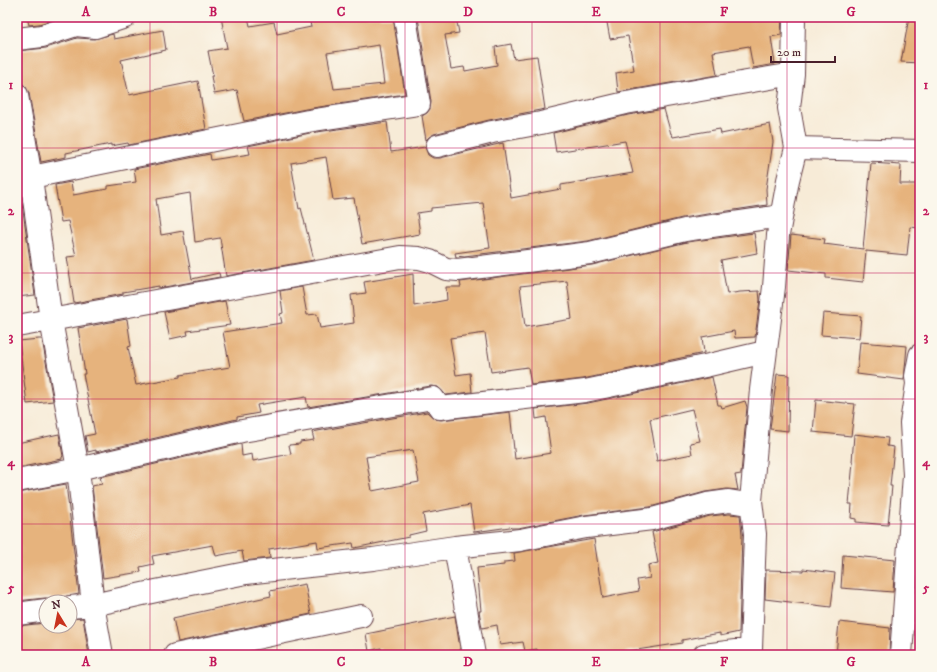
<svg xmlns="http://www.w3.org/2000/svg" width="937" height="672" font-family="'IM FELL DW Pica',serif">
  <rect width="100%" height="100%" fill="#fbf7ec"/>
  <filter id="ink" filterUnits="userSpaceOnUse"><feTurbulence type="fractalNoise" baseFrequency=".025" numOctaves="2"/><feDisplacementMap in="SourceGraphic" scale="8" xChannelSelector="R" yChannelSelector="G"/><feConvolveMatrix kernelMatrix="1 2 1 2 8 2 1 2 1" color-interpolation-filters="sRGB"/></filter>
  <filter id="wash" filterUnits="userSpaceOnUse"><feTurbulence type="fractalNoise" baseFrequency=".012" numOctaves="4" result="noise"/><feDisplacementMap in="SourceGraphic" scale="16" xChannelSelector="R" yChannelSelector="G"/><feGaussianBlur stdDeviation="0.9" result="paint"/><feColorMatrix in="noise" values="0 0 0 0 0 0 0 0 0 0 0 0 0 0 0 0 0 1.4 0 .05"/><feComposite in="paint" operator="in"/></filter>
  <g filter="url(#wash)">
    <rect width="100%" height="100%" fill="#f7ebd7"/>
    <g id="blocks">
      <path fill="#e6b37d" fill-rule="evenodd" d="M27 17H60L39 24 29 25Z
        M221 17H248L250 26 274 22 277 34 311 27 309 17H393L405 94 306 109 244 121 237 90 214 94 211 76H213L208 51 227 48ZM379 45 384 84 334 89 327 53Z
        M418 17H456L459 33 445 35 451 69 464 67 465 71 497 65 495 47 511 44 514 59 537 56 545 109 489 120 434 134 429 137 426 140 422 116 427 113 430 109 431 102Z
        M606 17H782L781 35 771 37 775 64 753 68 749 46 713 52 717 75 618 92 616 73 634 70 628 36 610 39Z
        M909 17H920V63L901 62Z
        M163 30 166 50 121 60 129 95 198 81 206 129 129 145 128 143 111 146V144L66 153V157L41 162 29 93 26 87 22 83H17V51L46 48 77 38 94 39 113 34 114 39Z
        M664 109 671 134H672L673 137 720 129 721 134 770 124 773 142 766 189 767 205 682 218 588 241 456 257 455 253 490 248 483 203 431 208V211L417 213 420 234 362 244 354 198 333 200 326 157 291 163 299 209 301 208 314 260 226 276 220 238 195 242 190 193 156 199 161 235 183 231 192 279 219 273 220 277 159 288V286L123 292V294L74 303 67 257 76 256 68 221 61 222 55 185 71 182 73 195 108 189V186L136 182 134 169 210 154 211 160 250 154 248 146 310 133 387 122 391 152 425 147 428 155 433 158H440L503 143 511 198 561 189V185L633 173 625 141 556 152 553 133 628 115Z
        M871 163 901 165 900 184H920V228L910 227 907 255 866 251 863 282 826 278V274L788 270 791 235 825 239 824 244 863 249Z
        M22 204 35 295 17 297V205Z
        M754 233 757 253 721 260 727 294 740 292 759 291 760 300 755 337 735 338 734 331 702 337 704 353 583 379 531 385 528 367 491 372 485 333 450 338 456 375 470 373 472 392 446 395 438 387 431 386 308 407 306 397 257 405 259 413 237 417V419L96 452V450L88 452 85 436 95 434 83 374H85L78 328 127 319 131 346 128 347 136 385 180 377V375L230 367 223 332 282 323 280 314 283 313 280 291 302 287 307 315 317 314 320 328 354 323 351 295 366 293 364 282 413 274 414 306 447 300 446 287H461L460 282 592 265 687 242ZM567 281 572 319 525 327 520 286Z
        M225 301 230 325 187 331 188 335 170 339 164 312Z
        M823 313 861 316 859 338 821 335Z
        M39 339H42L53 401 27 404 19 341Z
        M860 342 907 346 904 380 857 374Z
        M777 374 789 375 788 431 770 429Z
        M712 377 718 405H721L722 408 745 401 747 407 741 474 735 475 738 490 727 489 705 492 650 507 584 515 518 528H511L510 527 474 532 470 505 423 514 426 531 409 535V537L354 548 353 543 318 548 317 541 269 549 270 558 244 561 242 551 216 556 213 545 152 556 154 564 140 567 141 572 103 578 92 486 102 484 100 477 241 444 242 456 252 454 253 461 291 454 289 445 300 444V442L314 440 312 432 427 412 435 419 441 420 510 412 515 459 551 453 546 417 536 419 535 409 588 403ZM692 409 700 441 690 443 692 454 657 461 650 419ZM413 450 419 482 372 491 366 457Z
        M816 400 855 404 851 436 813 432Z
        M59 434 63 456 62 457V459L17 468V443Z
        M854 434 888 438 887 446 894 447 890 486H892L888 525 856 522V519L851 518 852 504H849L853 462H852Z
        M66 484 79 594 63 597 59 602H56L50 598H45L17 601V493Z
        M729 514 740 515 742 535 739 632 720 636V633L682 640V643L624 652 625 655H538L537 649 525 651 523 642 500 645 497 625 482 628 479 611H481L477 568 504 565V562L515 561 514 553 594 539 603 598 639 591 637 580 650 578 648 565 658 563 652 532 710 516Z
        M843 555 895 560 893 592 841 588Z
        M803 569 835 573 831 607 765 599 766 570 803 571Z
        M305 584 311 614 178 642 173 618 271 596 270 591Z
        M455 616 461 655H382L381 648 369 651 366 634Z
        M83 618 89 655H17V626L46 623V626H70V619Z
        M839 622 890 628 889 655H836Z"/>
    </g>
  </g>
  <g filter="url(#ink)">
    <use href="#blocks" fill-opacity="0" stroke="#643e45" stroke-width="1"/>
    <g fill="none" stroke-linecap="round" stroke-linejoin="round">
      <defs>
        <path id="minor" d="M17 39 42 36 76 25 95 27 125 17
          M793 74 794 17
          M17 95 31 178 51 320 78 469 93 605 102 655
          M437 146 492 132 541 123 626 103 793 74 789 108 796 148 920 151
          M17 180 308 121 419 104 405 17
          M17 326 400 257 419 258 430 261 446 269 458 270 590 253 685 230 781 216
          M17 481 78 469 242 431 433 398 440 408 585 391 705 366 765 352
          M455 547 474 655
          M70 607 93 605 156 591 246 573 373 559 455 547 520 540 586 527 652 519 707 504 729 501 741 503 751 501
          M17 614 46 610
          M175 655 361 616
          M704 655 751 649
          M750 655 751 649 755 534 751 501 761 390 774 287 778 235 788 180 796 148
          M901 655 914 475 911 423 917 384 916 376 920 355"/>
      </defs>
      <use href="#minor" stroke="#643e45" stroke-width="24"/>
      <use href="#minor" stroke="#fff" stroke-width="22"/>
    </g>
  </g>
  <path fill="none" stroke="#c2185b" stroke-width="1" stroke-opacity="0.55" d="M150 17V655M277 17V655M405 17V655M532 17V655M660 17V655M787 17V655M17 148H920M17 273H920M17 399H920M17 524H920"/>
  <rect width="937" height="672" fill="none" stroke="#fbf7ec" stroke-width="44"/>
  <g transform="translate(58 614) rotate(350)"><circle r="19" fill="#fbf7ec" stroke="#b4a19f"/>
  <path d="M0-3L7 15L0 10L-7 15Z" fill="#c8321e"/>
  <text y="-6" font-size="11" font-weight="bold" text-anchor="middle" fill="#4a1f2b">N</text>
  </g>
  <path d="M771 56v6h64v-6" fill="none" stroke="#4a1f2b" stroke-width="2"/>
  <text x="777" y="56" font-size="12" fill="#4a1f2b" stroke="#fbf7ec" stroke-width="3" paint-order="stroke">20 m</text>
  <rect x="22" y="22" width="893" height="628" fill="none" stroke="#c2185b" stroke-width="1.5"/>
  <g font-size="13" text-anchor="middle" font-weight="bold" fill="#c2185b">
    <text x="86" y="16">A</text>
    <text x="213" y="16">B</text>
    <text x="341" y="16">C</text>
    <text x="468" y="16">D</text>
    <text x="596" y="16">E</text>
    <text x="724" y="16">F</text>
    <text x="851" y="16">G</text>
    <text x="11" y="89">1</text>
    <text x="926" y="89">1</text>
    <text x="11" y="215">2</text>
    <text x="926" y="215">2</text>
    <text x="11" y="341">3</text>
    <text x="926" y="341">3</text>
    <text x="11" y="466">4</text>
    <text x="926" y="466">4</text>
    <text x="11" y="592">5</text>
    <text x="926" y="592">5</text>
    <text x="86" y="666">A</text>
    <text x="213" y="666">B</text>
    <text x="341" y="666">C</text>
    <text x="468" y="666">D</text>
    <text x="596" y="666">E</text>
    <text x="724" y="666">F</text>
    <text x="851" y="666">G</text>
  </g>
</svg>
